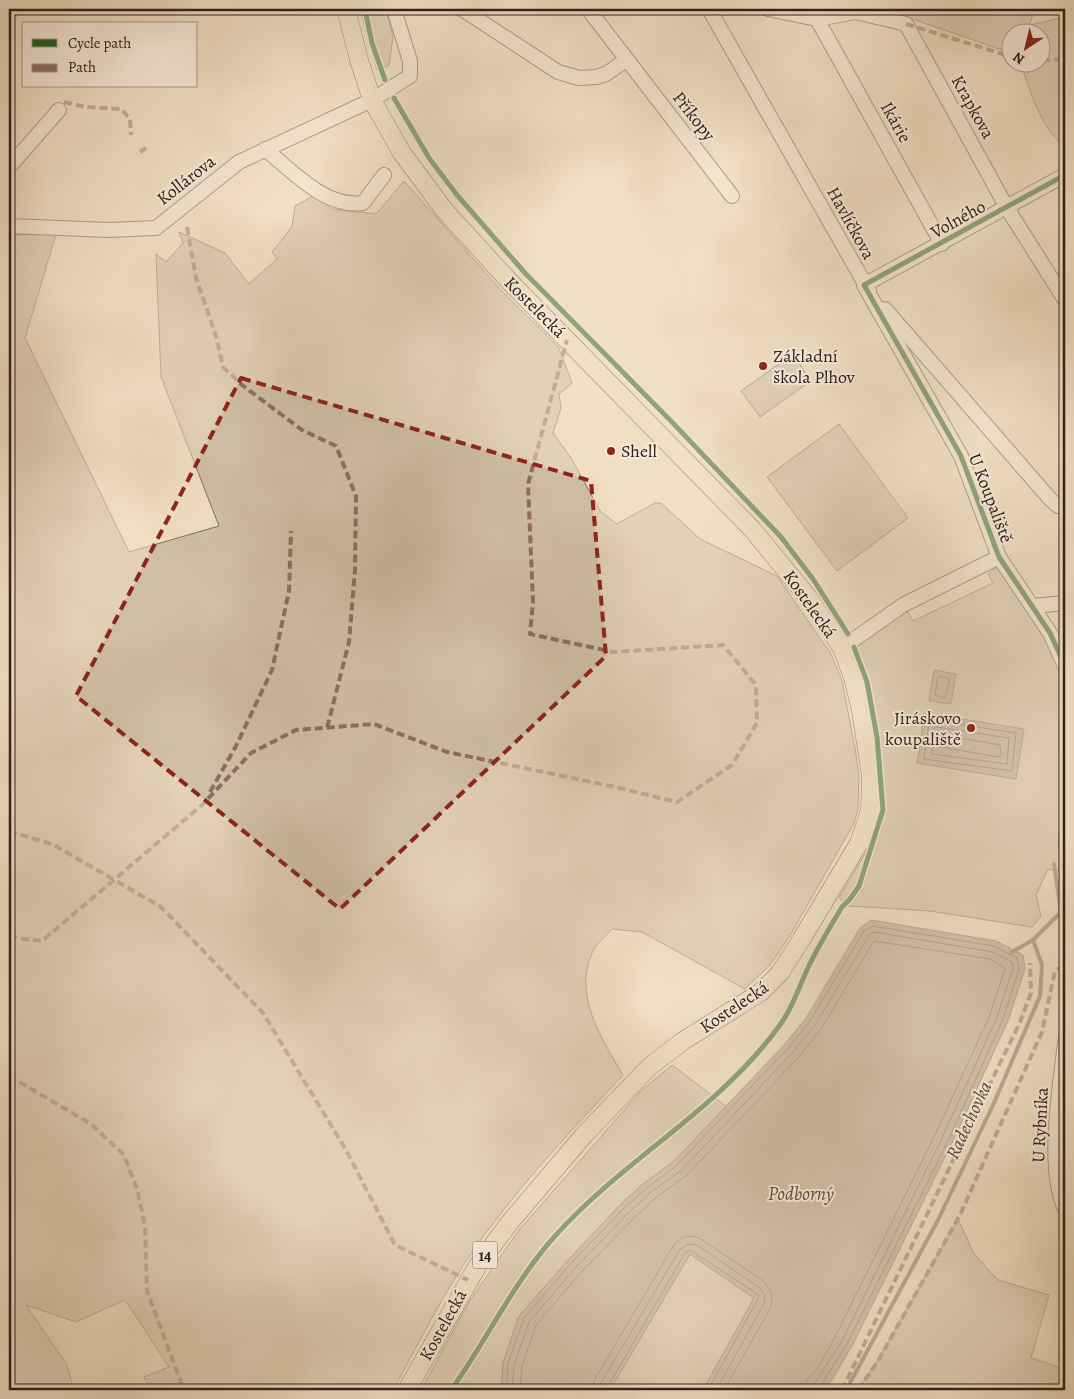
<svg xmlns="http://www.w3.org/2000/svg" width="1074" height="1399" font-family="Alegreya,serif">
  <rect width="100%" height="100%" fill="#f1dfc4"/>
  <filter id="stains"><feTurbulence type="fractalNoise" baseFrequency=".004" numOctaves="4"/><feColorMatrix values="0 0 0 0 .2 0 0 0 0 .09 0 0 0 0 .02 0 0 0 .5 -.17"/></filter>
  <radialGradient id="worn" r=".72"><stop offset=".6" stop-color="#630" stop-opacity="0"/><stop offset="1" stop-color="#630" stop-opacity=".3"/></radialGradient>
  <path fill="#d0bfa7" stroke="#7f7061" d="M360 9H386L393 37 389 65 377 70Z
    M883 9H1034L1030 25 1065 17V147C1040 126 1030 93 1021 63L1042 62V32H1012L1011 53Z
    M404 181 501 290 559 348 572 383 559 394 561 408 553 433 571 458 601 512 617 524 655 503H661L700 539 777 576 831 654 842 681 855 748 859 777 858 809 854 823 791 934 770 965 745 989 642 932 612 929C606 936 596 944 592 953 573 996 602 1039 623 1075 569 1133 513 1192 468 1258 440 1300 417 1346 393 1390H151L144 1377 169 1367 125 1300 76 1322 26 1305 67 1365 74 1390H9V235L56 234 25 338 129 552 219 526 161 377 156 254 166 262 183 243 179 232 225 253 249 284 277 259 272 252 292 227 295 206 317 194 332 209 376 214Z
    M793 354 811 381 760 417 741 391Z
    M839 424 908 518 837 571 767 477Z
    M997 567 1052 647 1064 677 1065 771 1058 847 1065 873 1048 869 1036 895 1041 916 1032 927 930 911 849 906 839 898 877 833 883 792 881 765 870 683 856 646 907 611 913 621 993 583 988 574Z
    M672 1065 727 1107 673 1163 644 1183 621 1204 571 1257 519 1316 503 1363 501 1390H421L469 1302 519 1230 640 1092Z
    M958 1219 974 1254 998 1280 1049 1295 1031 1358 1065 1369V1390H858L878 1360Z
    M690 1254 754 1298 703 1390H610Z"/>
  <path fill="#af9e8b" stroke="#7b6c5e" d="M934 670 956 674 951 704 929 701Z
    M925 713 1024 729 1016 779 917 763Z
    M871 920 996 941 1023 955 1025 969 1008 1021 952 1143 852 1346 832 1380 821 1390H703L754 1298 690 1254 610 1390H501L503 1363 519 1316 571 1257 621 1204 644 1183 673 1162 785 1044 806 1018 860 928Z"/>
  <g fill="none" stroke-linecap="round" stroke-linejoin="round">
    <path stroke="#6e6053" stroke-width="1" d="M940 676 950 679 945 698 935 695 938 678Z
      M931 720 1016 733 1012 771 924 759 929 722Z
      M936 727 1009 738 1007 764 932 754 934 729Z
      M943 735 1000 745 1001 755 998 757 941 747 940 737Z
      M506 1390 508 1364 524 1318 574 1260 624 1208 648 1187 676 1166 789 1047 810 1021 864 931 873 926 994 946 1017 958 1019 969 1003 1019 948 1141 847 1344 818 1390
      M512 1390 514 1365 529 1322 579 1264 628 1213 652 1191 681 1171 793 1052 815 1025 869 935 875 932 992 952 1012 962 1013 968 997 1017 942 1138 842 1341C837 1349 812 1386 812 1390
      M520 1390 522 1367 536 1325 584 1269 634 1218 656 1197 686 1176 799 1057 821 1029 874 941 990 959 1005 968 990 1015 935 1135 835 1337 818 1368 807 1379 804 1390
      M592 1390 595 1379 674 1245C681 1236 690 1234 701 1239L765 1282 772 1294 771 1307 724 1390
      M600 1390 601 1383 680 1249 690 1244 697 1245 760 1288 765 1297 764 1304 716 1390
      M606 1390 685 1253 690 1250 756 1293 759 1297 708 1390"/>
    <path stroke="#7b6c5e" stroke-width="4" d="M1012 952 1033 940 1061 912 1054 864
      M850 1383 938 1220 994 1103 1040 996 1042 965 1033 940"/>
    <defs>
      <path id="minor" d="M462 9 558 72 579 78 596 77 606 74 626 60
        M588 9 732 196
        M709 9 869 291
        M768 9 817 19 856 12 906 24 1007 208 1065 300
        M817 19 942 244
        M265 149C291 170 326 209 363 203L384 175
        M9 167 59 110
        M1065 175 864 285 961 456 999 557 1050 633 1065 666
        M9 226 109 230 156 228 239 162 372 100 410 76V61L396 16 397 9
        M885 309 1051 500 1058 506H1065
        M1033 606 1065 603
        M842 648 903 605 999 557
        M1065 1042C1060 1088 1046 1167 1065 1209"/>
      <path id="major" d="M346 9 359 60 372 100 402 153 445 211 510 282 752 529 811 601 842 648 853 678 861 711 871 776 870 811 859 843 801 940 780 973 761 992 683 1041 649 1067 584 1135 510 1222 478 1265 407 1390"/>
    </defs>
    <use href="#minor" stroke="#5f5045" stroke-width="16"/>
    <use href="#major" stroke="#2e211b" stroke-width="19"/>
    <use href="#minor" stroke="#f6ead9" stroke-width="14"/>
    <use href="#major" stroke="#f1dfc4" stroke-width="18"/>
    <path stroke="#8d6e63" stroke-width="4" stroke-dasharray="8 4" stroke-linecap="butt" d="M906 24 1012 57
      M1042 60 1065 59
      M64 102 86 107 121 109 130 119 131 135
      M140 152 146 148
      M187 227 196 278 216 336 223 367 242 385 302 430 336 446 356 496 355 570 349 642 327 728
      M210 792 236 746 272 670 289 591 291 531
      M9 831 54 845 161 907 263 1013 346 1150 395 1245 468 1280
      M9 937 42 941 202 805 251 753 296 730 374 724 447 752 611 786 677 802 732 765 757 723 756 685 723 645 613 652 530 634 533 602 528 484 567 340
      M9 1076 91 1124 124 1155 137 1189 145 1226 147 1291 184 1390
      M842 1390 1020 1022 1031 993 1030 963
      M858 1390 878 1361 960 1215 1042 1032 1055 971 1065 964"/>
    <defs>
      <path id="cycleway" d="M365 9 372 43 385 80
        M394 98 429 158 457 195 525 273 670 420 781 537 813 579 848 634
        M1065 175 864 285 961 456 999 557 1050 633 1065 666
        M451 1390C487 1340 513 1283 555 1236 621 1162 713 1113 774 1033 790 1014 797 992 807 970 817 948 830 927 842 907L850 899 859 886 883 810 877 737 867 682 854 647"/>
    </defs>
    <use href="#cycleway" stroke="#f6ead9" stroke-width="8"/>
    <use href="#cycleway" stroke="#1b5e20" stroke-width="5"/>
  </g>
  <path d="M0 0H1074V1399H0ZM241 378 591 481 606 656 340 909 76 696Z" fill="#f1dfc4" fill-opacity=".55" fill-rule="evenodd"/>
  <path fill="none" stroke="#8f2418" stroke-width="4" stroke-dasharray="10 6" stroke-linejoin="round" d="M241 378 591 481 606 656 340 909 76 696Z"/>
  <g fill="#8f2418" stroke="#f6ead9" stroke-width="2">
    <circle cx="763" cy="366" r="5"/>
    <circle cx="611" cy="451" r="5"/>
    <circle cx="971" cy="728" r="5"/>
  </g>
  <g text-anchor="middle" stroke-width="4" stroke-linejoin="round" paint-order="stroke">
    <rect fill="#f6ead9" stroke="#6a5d54" stroke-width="1" x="472.5" y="1241.5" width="25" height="27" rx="4"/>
    <g font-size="16" font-weight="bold" fill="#2e211b">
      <text x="485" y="1261">14</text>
    </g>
    <g font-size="18" fill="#2e211b" stroke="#f6ead9">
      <text transform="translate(973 107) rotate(61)" y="6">Krapkova</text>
      <text transform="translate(694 116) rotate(52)" y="6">Příkopy</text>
      <text transform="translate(896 122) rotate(61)" y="6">Ikárie</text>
      <text transform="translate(186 180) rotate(-38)" y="6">Kollárova</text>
      <text transform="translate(958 219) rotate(-29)" y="6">Volného</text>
      <text transform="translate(851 223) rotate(61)" y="6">Havlíčkova</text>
      <text transform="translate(535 307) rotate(45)" y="6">Kostelecká</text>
      <text transform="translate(991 498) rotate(69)" y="6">U Koupaliště</text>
      <text transform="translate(810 604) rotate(55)" y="6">Kostelecká</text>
      <text transform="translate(734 1007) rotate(-34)" y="6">Kostelecká</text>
      <text transform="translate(1040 1125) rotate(-87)" y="6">U Rybníka</text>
      <text transform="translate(443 1325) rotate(-61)" y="6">Kostelecká</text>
    </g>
    <g font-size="18" fill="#2e211b" stroke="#f6ead9" text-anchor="start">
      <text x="773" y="362">Základní<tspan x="773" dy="21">škola Plhov</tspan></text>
      <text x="621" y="457">Shell</text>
      <text x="961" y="724" text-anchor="end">Jiráskovo<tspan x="961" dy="21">koupaliště</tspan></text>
    </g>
    <g font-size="19" font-style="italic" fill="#5b4d42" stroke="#f6ead9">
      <text transform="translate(968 1120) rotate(-65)" y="7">Radechovka</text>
      <text x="801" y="1200">Podborný</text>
    </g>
  </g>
  <rect width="1074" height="1399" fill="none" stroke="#f1dfc4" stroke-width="30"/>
  <rect x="10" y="10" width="1054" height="1379" fill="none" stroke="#2e211b" stroke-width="2.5"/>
  <rect x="15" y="15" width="1044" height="1369" fill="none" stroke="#2e211b"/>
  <rect x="22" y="22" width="175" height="65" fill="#f6ead9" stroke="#a69a8d"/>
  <rect x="32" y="39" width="25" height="8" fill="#1b5e20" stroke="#a69a8d"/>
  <text x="68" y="48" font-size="15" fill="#2e211b">Cycle path</text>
  <rect x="32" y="64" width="25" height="8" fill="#8d6e63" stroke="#a69a8d"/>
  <text x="68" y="72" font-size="15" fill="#2e211b">Path</text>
  <g transform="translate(1026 48) rotate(215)"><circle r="24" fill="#f6ead9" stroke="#a69a8d"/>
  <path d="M0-4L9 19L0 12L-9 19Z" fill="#8f2418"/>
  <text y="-8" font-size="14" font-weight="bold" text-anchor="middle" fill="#2e211b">N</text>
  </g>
  <rect width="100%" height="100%" filter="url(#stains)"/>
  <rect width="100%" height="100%" fill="url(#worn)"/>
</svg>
